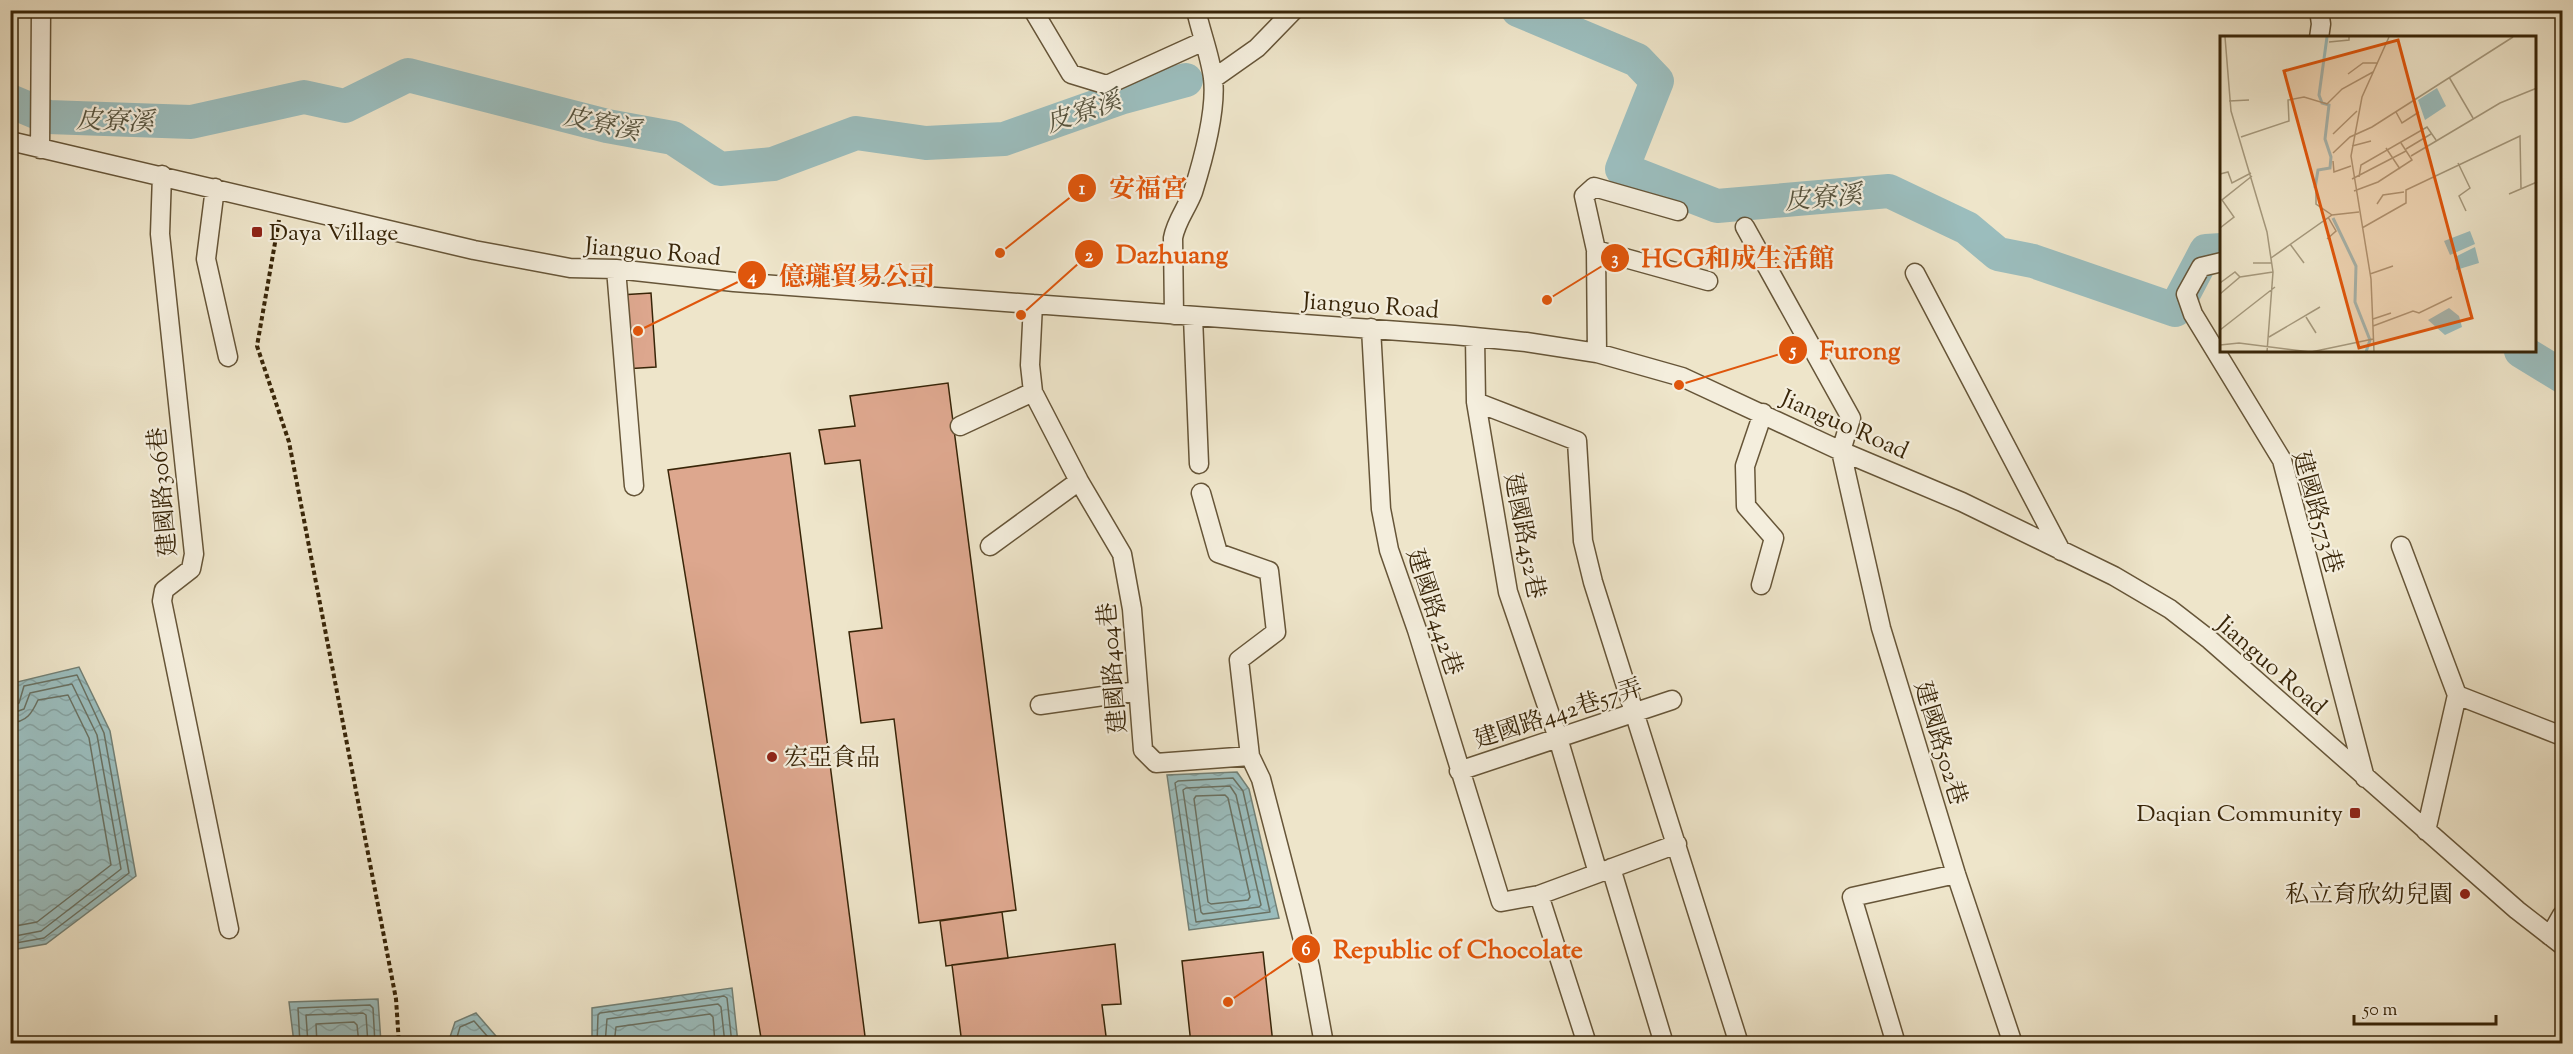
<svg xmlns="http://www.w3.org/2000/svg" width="2573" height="1054" font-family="'Sorts Mill Goudy','Noto Serif TC',serif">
  <defs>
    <pattern id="water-waves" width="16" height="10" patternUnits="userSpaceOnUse" patternTransform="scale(1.5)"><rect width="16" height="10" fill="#9bbdbd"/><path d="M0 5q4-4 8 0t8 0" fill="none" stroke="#86a2a1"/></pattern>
  </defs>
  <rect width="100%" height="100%" fill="#eee5ca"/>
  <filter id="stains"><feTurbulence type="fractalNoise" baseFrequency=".00333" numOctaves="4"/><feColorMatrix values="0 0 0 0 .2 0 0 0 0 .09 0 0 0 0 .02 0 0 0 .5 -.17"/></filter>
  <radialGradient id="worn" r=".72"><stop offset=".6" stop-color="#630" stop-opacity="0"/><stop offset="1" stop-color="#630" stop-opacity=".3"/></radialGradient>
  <path fill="url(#water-waves)" stroke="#738075" stroke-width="1.5" d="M79 667 110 731 136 876 46 944 11 950V702L14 700 17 682Z
    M1237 772 1249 789 1279 918 1189 930 1167 775Z
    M732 988 738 1043H592V1008Z
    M378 999 381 1043H294L289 1002Z
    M476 1013 502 1043H448L455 1022Z"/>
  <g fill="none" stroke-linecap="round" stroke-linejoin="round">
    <path stroke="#6a7162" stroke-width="1.5" d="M10 707 19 703 24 686 77 675 104 733 129 873 44 938 10 944
      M10 714 24 709 30 693 72 684 97 735 121 869 41 931 10 937
      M10 723C27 722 32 713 38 700L68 695 89 738 111 865 37 922 10 927
      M1233 778 1243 791 1270 912 1196 922 1175 783 1178 781Z
      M1230 786 1236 795 1261 905 1259 907 1203 914 1201 912 1183 790 1186 788Z
      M1225 795 1228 798 1250 897 1248 900 1211 904 1208 902 1194 799 1196 796Z
      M300 1044 298 1008 370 1005 373 1008 375 1044
      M308 1044 306 1015 363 1013 366 1015 368 1044
      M317 1044 316 1024 354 1022 357 1025 359 1044
      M455 1044 460 1027 474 1021 494 1044
      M597 1044 598 1015 600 1013 724 996 727 998 732 1044
      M605 1044 607 1019 718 1004 721 1007 725 1044
      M614 1044 616 1027 710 1014 713 1017 715 1044"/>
    <path stroke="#9bbdbd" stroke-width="34" d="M1518 10 1637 60 1657 81 1622 169 1717 206 1889 191 1967 228 1998 254 2033 261 2175 310 2206 251 2222 250
      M10 101 48 117 191 122 304 97 345 106 408 75 607 126 673 138 720 169 773 164 856 133 926 143 1004 139 1123 97 1186 80
      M2521 351 2562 376"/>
  </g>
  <path fill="#dda78e" stroke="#382508" stroke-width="1.5" d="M651 293 656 367 624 369 620 295Z
    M948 383 1016 910 919 923 894 719 861 723 849 632 882 628 860 460 825 464 819 430 855 426 850 396Z
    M790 453 866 1044H762L668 470Z
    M1002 912 1008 958 946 966 940 921Z
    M1115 944 1121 1004 1102 1005 1107 1044H962L952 965Z
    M1263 952 1273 1044H1191L1182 961Z"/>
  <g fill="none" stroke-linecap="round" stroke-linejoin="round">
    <defs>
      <path id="minor" d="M1033 10 1071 74 1107 85 1204 41
        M2319 38 2321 24 2319 10
        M1213 79 1257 48 1294 10
        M10 141 474 250 570 268 616 269 734 282 1454 335 1526 342 1597 353 1682 377 1841 451 1962 502 2114 576 2170 609 2210 640 2517 910 2562 945
        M40 149 41 10
        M162 175 160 234 194 554 191 569 164 590 162 601 229 929
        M215 188 206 259 228 357
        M1745 227 1851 418 1841 451 1881 628 1956 874 2013 1044
        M1596 250 1708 281
        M2222 262 2201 267 2186 294 2193 314 2282 460 2365 778
        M616 269 634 486
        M1915 273 2061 551
        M1033 304 1030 365 1033 392 1079 481 1122 554 1132 609 1143 750 1156 763 1250 756 1261 779 1310 967 1324 1044
        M1174 315 1173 238C1176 221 1187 208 1193 192 1203 160 1217 111 1213 78 1210 55 1201 33 1196 10
        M1193 317 1199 464
        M1371 328 1381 509 1389 550 1417 630 1501 902 1539 895 1677 844
        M1475 337 1476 402 1508 592 1558 738 1598 873
        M1597 353 1596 250 1584 196 1594 187 1678 211
        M1476 402 1577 441 1583 541 1593 582 1739 1044
        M960 426 1033 392
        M1201 493 1218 553 1269 571 1276 632 1239 660 1250 756
        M990 546 1079 481
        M2401 546 2457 695 2426 831
        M1761 585 1774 538 1746 506 1745 466 1763 413
        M2457 695 2562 736
        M1040 705 1138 691
        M1459 771 1672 700
        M1611 868 1664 1044
        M1539 895 1587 1044
        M2550 936 2562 915
        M1896 1044 1852 897 1956 874"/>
    </defs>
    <use href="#minor" stroke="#665538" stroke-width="21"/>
    <path stroke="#382508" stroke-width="4" stroke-dasharray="4.5 3" stroke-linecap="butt" d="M279 220 257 346 289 442 396 999 399 1044"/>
    <use href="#minor" stroke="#f4eedd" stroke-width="18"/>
  </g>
  <g fill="#8f2418" stroke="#f4eedd" stroke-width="2">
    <rect x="251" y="226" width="12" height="12" rx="3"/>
    <circle cx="772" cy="757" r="6"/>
    <rect x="2349" y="807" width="12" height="12" rx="3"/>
    <circle cx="2465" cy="894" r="6"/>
  </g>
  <g text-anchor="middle" stroke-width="4.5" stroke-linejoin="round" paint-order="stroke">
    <g font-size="24" fill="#382508" stroke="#f4eedd" text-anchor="start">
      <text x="269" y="240">Daya Village</text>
      <text x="784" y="765">宏亞食品</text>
      <text x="2343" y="821" text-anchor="end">Daqian Community</text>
      <text x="2453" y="902" text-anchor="end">私立育欣幼兒園</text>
    </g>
    <g font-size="24" fill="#382508" stroke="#f4eedd">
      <text transform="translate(653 251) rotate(5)" y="8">Jianguo Road</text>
      <text transform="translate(1371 305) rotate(4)" y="8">Jianguo Road</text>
      <text transform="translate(1845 424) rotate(24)" y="8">Jianguo Road</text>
      <text transform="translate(162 492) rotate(-95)" y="8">建國路306巷</text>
      <text transform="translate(2318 512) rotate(74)" y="8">建國路573巷</text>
      <text transform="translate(1525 536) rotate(79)" y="8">建國路452巷</text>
      <text transform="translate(1435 612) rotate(72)" y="8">建國路442巷</text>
      <text transform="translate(2272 665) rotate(41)" y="8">Jianguo Road</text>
      <text transform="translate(1112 668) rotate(-95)" y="8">建國路404巷</text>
      <text transform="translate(1558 713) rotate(-18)" y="8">建國路442巷57弄</text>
      <text transform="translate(1941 743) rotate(73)" y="8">建國路502巷</text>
    </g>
    <g font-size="26" font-style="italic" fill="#56533e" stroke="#f4eedd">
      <text transform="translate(1083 111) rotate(-19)" y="9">皮寮溪</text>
      <text transform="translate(115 120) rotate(2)" y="9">皮寮溪</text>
      <text transform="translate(602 123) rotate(12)" y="9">皮寮溪</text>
      <text transform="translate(1823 197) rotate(-5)" y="9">皮寮溪</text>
    </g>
  </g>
  <g transform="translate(2220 36)">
    <rect width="316" height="316" fill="#eee5ca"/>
    <path d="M217 52 226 70 205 84 198 64ZM250 195 255 208 230 219 224 205ZM255 211 259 227 236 234 237 220ZM229 272 239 280 242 291 225 299 208 284Z" fill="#9bbdbd"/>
    <path fill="none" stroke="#9bbdbd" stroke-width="3" d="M95 152 98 134 110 132 111 121 105 103 109 69 102 67 99 59 107 1M113 182 136 230 135 266 150 304 146 316"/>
    <path fill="none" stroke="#a5987c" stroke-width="1.5" d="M5 1 11 75 47 196 53 236 47 316M109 6 129 4V1M128 38 143 27H158M229 41 253 82M9 65 29 64M176 76 182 87 199 76M113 98 137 75M21 101 69 85 68 64 84 61 107 68 122 53 153 36M132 110 151 105M166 112 180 133M186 113 211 98M113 117 130 101 152 91 293 1M191 120 280 67 317 52M113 125 114 136 131 130M238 127 250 152 239 160 246 175M0 138 8 136 12 147 31 137M139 141 141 129 207 91 216 104M132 143 186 115M96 151V168L112 179M134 155 158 146 192 124 181 107M289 158 317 146M157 168 163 159 184 156M0 192 14 181 2 164 32 140M142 192 186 167V154L300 100 301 152M107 203 116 195 108 181M70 208 84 227M51 222 112 179 139 176M33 227H52M150 238 173 230M0 247 15 236 20 241M0 258 20 241 53 236M86 281 96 297M153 283 171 277M153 290 193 275 199 277 232 261M0 294 55 251M49 301 100 271M0 309 19 307 90 316M91 316 153 303M154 316 151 243 131 120 142 61 169 1"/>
    <path fill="#df560c" fill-opacity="0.15" stroke="#df560c" stroke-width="3" d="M178 4 252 282 139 312 64 35Z"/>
    <rect width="316" height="316" fill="none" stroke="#382508" stroke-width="3"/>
  </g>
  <path fill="none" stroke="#df560c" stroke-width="2" d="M1000 253L1082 188M1021 315L1089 254M1547 300L1615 258M638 331L752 275M1679 385L1793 350M1228 1002L1306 949"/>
  <g fill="#df560c" stroke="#f4eedd" stroke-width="2">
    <circle cx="1000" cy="253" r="6"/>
    <circle cx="1021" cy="315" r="6"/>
    <circle cx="1547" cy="300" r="6"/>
    <circle cx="638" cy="331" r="6"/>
    <circle cx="1679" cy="385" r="6"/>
    <circle cx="1228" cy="1002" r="6"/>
    <circle cx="1082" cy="188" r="15"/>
    <circle cx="1089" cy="254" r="15"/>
    <circle cx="1615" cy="258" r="15"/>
    <circle cx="752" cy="275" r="15"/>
    <circle cx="1793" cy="350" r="15"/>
    <circle cx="1306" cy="949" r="15"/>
  </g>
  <g font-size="18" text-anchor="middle" font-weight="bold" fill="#fff">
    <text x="1082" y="194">1</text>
    <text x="1089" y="261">2</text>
    <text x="1615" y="264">3</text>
    <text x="752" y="282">4</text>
    <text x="1793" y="356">5</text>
    <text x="1306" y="955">6</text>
  </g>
  <g font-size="26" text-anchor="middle" font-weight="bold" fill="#df560c" stroke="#f4eedd" stroke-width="4.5" stroke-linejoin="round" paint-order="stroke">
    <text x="1148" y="197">安福宮</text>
    <text x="1172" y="263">Dazhuang</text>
    <text x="1738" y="267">HCG和成生活館</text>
    <text x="857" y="285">億瓏貿易公司</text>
    <text x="1860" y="359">Furong</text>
    <text x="1458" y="958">Republic of Chocolate</text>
  </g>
  <rect width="2573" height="1054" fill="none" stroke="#eee5ca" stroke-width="36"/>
  <rect x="12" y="12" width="2549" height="1030" fill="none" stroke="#382508" stroke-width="3"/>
  <rect x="18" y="18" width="2537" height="1018" fill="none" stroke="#382508" stroke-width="1.5"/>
  <path d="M2354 1015v9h142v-9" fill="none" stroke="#382508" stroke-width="3"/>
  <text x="2363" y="1015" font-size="18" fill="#382508" stroke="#f4eedd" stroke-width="4.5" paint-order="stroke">50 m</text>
  <rect width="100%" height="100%" filter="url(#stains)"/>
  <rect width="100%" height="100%" fill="url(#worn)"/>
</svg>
